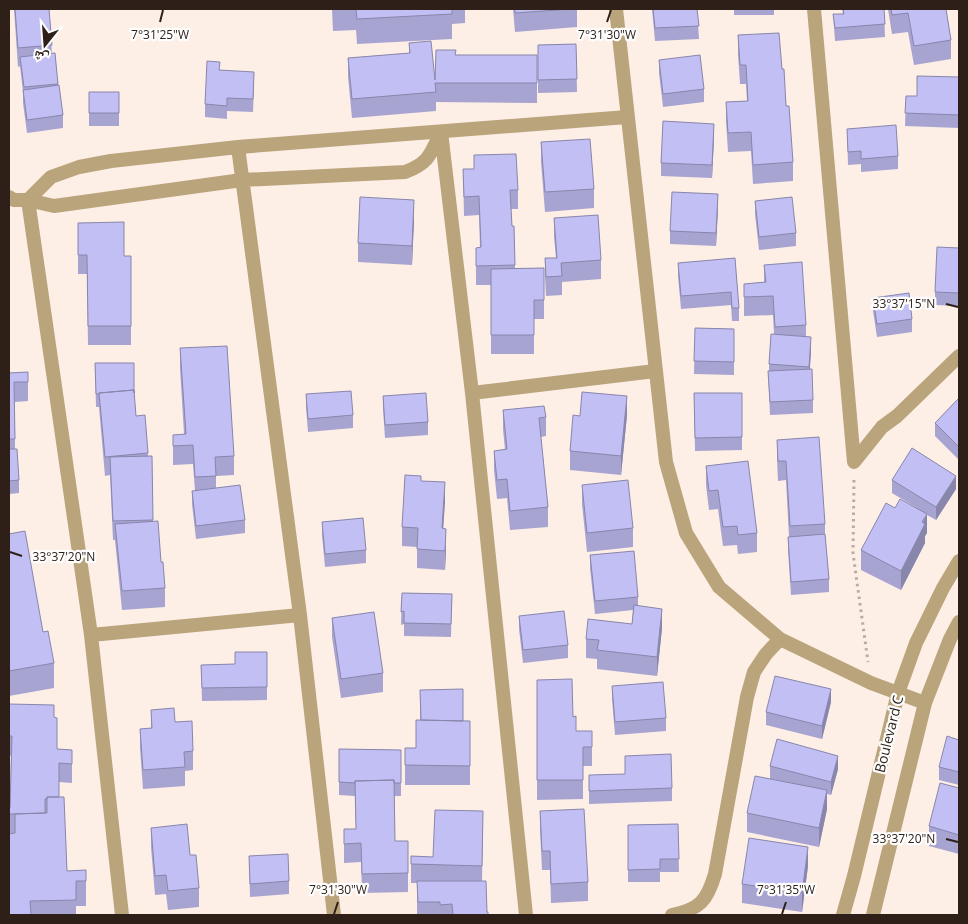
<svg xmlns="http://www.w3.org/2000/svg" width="968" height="924" font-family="'Open Sans','Noto Naskh Arabic',sans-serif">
  <rect width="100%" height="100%" fill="#fdeee6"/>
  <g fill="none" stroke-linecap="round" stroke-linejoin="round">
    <path stroke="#b9aba3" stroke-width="3" stroke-dasharray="2.5 4" stroke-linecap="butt" d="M854 480 853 553 868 662"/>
    <path stroke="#baa47b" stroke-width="14" d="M616 9 666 462 686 533 719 587 780 639 871 683 925 703
      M814 9 854 462 882 427 897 416 959 356
      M441 132 472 393 526 915
      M238 147 300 615 334 915
      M9 197 14 200H28L54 206 242 180 405 172C429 163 430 155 441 132
      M28 200 91 635 122 915
      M28 200 51 177 79 167 111 161 238 147 627 117
      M472 393 655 371
      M91 635 300 615
      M672 915C700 909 707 901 715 874L747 697 754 672 766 654 780 639
      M843 915 854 876 898 693 916 643 943 588 959 561
      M873 915 925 703 950 639 959 622"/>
  </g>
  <path fill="#a7a4d2" d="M14 9H49L52 54 55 53 58 85 63 115V128L27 133 23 103V92L20 66 18 67Z
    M332 9H465V23L452 24V39L357 44 356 30 333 31Z
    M513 9H577V27L515 32Z
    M652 9H697L699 39 655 41Z
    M734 9H774V15H734Z
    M842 9H884L885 37 835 41 833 14H843Z
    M888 9H946L951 40V59L914 65 908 32 892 34Z
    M738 35 782 69 793 162V181L753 184 751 151 728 152 726 121V102L747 101 746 84H740L738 54Z
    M409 43 435 80 456 55H537V103L436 102V111L352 118 348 77V58L409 53Z
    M576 44 577 92 538 93V45Z
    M659 60 704 89V102L663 107 659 73Z
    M220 70 254 85 253 112 227 111V119L205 117V104Z
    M959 77V128L905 126 906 96H917Z
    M89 92H119V126H89Z
    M847 129 898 156V169L861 172V164L848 165Z
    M714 137 712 178 661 176V163Z
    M541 142 594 189V208L545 212 541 162Z
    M474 155 518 190V209H511L512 226H514L515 268H544V319H534V354H491V285H476V248L480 247 479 215 464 216 463 169H474Z
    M755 201 796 233V246L759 250 755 214Z
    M718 207 716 246 670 244V231Z
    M554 218 601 260V279L562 282V295L546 296 545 277V258H556L554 237Z
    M414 219 412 265 358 262V243Z
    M78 223 124 256H131V345H88L87 274H78Z
    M959 248V306L935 305V292Z
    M735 258 739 308V321H732L731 305 681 309 678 276V263Z
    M764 265 806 325V336L811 350 810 369 813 400V413L770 415 768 371H769V364L774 334 773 315 744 316V284L764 282Z
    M873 298 912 319V332L877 337 873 311Z
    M695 328 734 329V375L694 374Z
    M180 348 234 456V475L216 476V488L245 520V533L196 539 192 504V491H195L193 464 173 465V435L184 434 180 368Z
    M95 363 134 393 136 416 148 453V456H152L153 521 165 588V607L122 610 115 540H113L110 475 105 476 99 407H96Z
    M28 372V401L15 402V449L19 480V493L9 494V373Z
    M694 393H742V450L695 451Z
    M306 394 353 415V428L308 432 306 407Z
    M383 396 428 422V435L385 438 383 409Z
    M959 398V460L935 436V423Z
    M503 410 546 417V436L541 437 548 507V527L510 530 507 498 497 499 494 470V451L505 450 503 429Z
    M627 415 621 475 570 470V451Z
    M777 440 825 524V534L829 579V592L791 595 788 550V537H789L786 480 778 481 777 459Z
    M706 466 757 533V552L738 554 737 545 723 546 718 509 709 510 706 485Z
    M892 480 956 489 936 520 927 515V533L925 536V543L901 590 861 570V550L895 508H917L892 493Z
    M421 481 445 501 443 528 446 548 445 570 417 568V547L402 546V527Z
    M582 485 633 528V547L587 552 582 504Z
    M322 522 366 550V563L325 567 322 535Z
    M9 534 54 663V688L9 696Z
    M590 555 638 597V606L662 628 657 676 597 669V659L586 658V639L632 624 633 610 595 614 590 568Z
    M402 593 452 594 451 637 404 636V624L401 625Z
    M519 616 568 645V658L523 663 519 629Z
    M332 618 383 673V692L341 698 332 637Z
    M267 652V700L202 701 201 665 235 664Z
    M537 680 573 717 576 731H592V766H583V799L537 800Z
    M612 686 666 718V731L615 735 612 699Z
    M420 690 463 721H470V785H405V748H416L420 720Z
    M831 702 822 739 766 725V712Z
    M9 704 54 717 57 749 72 750V783L59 782V797L67 871 86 870V906H76V915H9L15 833H9V808H10L11 756 9 755Z
    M151 710 175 722 193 751V770L185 771V786L143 789 140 748V729L151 728Z
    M959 740V785L939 780V767Z
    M339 749 401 750V796H394L395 841H408V892L362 893 361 862 344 863V829H356L355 796 339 795Z
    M770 766 838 769 831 795 827 794V809L819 847 747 832V813L770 779Z
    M589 775 672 788V801L589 804Z
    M959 788V854L929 846V826Z
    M540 811 588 882V901L551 903 550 870H542L540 830Z
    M678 824 679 872H660V882H628V825Z
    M151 828 190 855 199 888V907L168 910 166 894 155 895 151 847Z
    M483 830 482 881 487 912 488 915H417V883H411V856L433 857Z
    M249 856 289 881V894L250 897Z
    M808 866 802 912 742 903V884Z"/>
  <path fill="#8886ab" d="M714 124V137L712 178V165Z
    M718 194V207L716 246V233Z
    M414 200V219L412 265V246Z
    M811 337V350L809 380V367Z
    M627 396V415L621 475V456Z
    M956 476V489L936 520V507Z
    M445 482V501L442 547V528Z
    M927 514V533L925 536V543L901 590V571Z
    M446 529V548L445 570V551Z
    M662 609V628L657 676V657Z
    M831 689V702L822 739V726Z
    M838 756V769L831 795V782Z
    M827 790V809L819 847V828Z
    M808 847V866L802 912V893Z"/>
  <path fill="#c2bff4" stroke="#8886ab" d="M15 9H49L52 45 18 48Z
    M356 9H452V14L357 19Z
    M515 9H571L515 13Z
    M653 9H697L699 26 655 28Z
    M843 9H884L885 24 835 28 833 14H844Z
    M891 9H946L951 40 914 46 908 13 892 15Z
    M779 33 782 69H784L786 106H789L793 162 753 165 751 132 728 133 726 102 748 101 746 65H740L738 35Z
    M431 41 435 80 436 50H456L455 55H537V83H435L436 92 352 99 348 58 410 53 409 43Z
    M576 44 577 79 538 80V45Z
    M55 53 58 84 24 87 20 57Z
    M700 55 704 89 663 94 659 60Z
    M207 61 220 62 219 70 254 72 253 99 227 98V106L205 104Z
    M917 76 959 77V115L905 113 906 96H917Z
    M59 85 63 115 27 120 23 90Z
    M89 92H119V113H89Z
    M663 121 714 124 712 165 661 163Z
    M896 125 898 156 861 159V151L848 152 847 129Z
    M590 139 594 189 545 192 541 142Z
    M516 154 518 190H510L512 226H514L515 265 476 266V248L481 247 479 196 464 197 463 169H474V155Z
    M672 192 718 194 716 233 670 231Z
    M360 197 414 200 412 246 358 243Z
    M792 197 796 233 759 237 755 201Z
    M598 215 601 260 561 263 562 276 546 277 545 258H557L554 218Z
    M124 222V256H131V326H88L87 255H78V223Z
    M937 247 959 248V293L935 292Z
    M735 258 739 308H732L731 292 681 296 678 263Z
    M802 262 806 325 775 327 773 296 744 297V284L766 282 764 265Z
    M544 268V300H534V335H491V269Z
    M909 293 912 319 877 324 873 298Z
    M695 328 734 329V362L694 361Z
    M771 334 811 337 809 367 769 364Z
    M227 346 234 456 215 457 216 476 195 477 193 445 173 446V435L186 434 180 348Z
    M95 363H134V393V390L99 393V394H96Z
    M812 369 813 400 770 402 768 371Z
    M28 372V382H14L15 439H9V373Z
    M134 390 136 416 145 415 148 453 105 457 99 393Z
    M351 391 353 415 308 419 306 394Z
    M582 392 627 396 621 456 570 451 573 415 580 416Z
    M426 393 428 422 385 425 383 396Z
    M694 393H742V437L695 438Z
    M959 398V447L935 423Z
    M544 406 546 417 539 418 548 507 510 511 507 479 497 480 494 451 507 449 503 410Z
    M819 437 825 524 790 526 786 461H778L777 440Z
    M912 448 956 476 936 507 892 480Z
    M9 449H17L19 480 9 481Z
    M152 456 153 520 113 521 110 457Z
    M748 461 757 533 738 535 737 526 723 527 718 490 709 491 706 466Z
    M405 475 421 476V481L445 482 442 528 446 529 445 551 417 549 418 528 402 527Z
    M628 480 633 528 587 533 582 485Z
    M240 485 245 520 196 526 192 491Z
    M900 499 927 514 922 522 925 524 901 571 861 550 886 503 895 508Z
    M363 518 366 550 325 554 322 522Z
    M158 521 161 562H163L165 588 122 591 115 524Z
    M25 531 43 632 48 631 54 663 9 671V534Z
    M825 534 829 579 791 582 788 537Z
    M634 551 638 597 595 601 590 555Z
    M402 593 452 594 451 624 404 623V611L401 612Z
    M634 605 662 609 657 657 597 650 599 640 586 639 588 619 632 624Z
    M564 611 568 645 523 650 519 616Z
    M374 612 383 673 341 679 332 618Z
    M235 652H267V687L202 688 201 665 235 664Z
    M775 676 831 689 822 726 766 712Z
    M572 679 573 717 576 716V731H592V747H583V780H537V680Z
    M663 682 666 718 615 722 612 686Z
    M463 689V721L421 720 420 690Z
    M9 704 54 705V717L57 718V749L72 750V764L59 763V797H47V799H45V813L9 814V808H10L12 736H9Z
    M174 708 175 722 192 721 193 751 184 752 185 767 143 770 140 729 152 728 151 710Z
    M416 720 470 721V766L405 765V748H416Z
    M947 736 959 740V772L939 767Z
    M777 739 838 756 831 782 770 766Z
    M339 749 401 750V783H394V780L355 781V783L339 782Z
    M671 754 672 788 589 791V775L625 774V756Z
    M755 776 827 790 819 828 747 813Z
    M394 780 395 841H408V873L362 874 361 843 344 844V829H356L355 781Z
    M940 783 959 788V835L929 826Z
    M47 797H64L67 871 86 870V881H76V900L30 901 31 915H9V834L15 833V814L47 813Z
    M584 809 588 882 551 884 550 851H542L540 811Z
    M435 810 483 811 482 866 411 864V856L433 857Z
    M187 824 190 855H196L199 888 168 891 166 875 155 876 151 828Z
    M678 824 679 859H660V869L628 870V825Z
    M749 838 808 847 802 893 742 884Z
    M288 854 289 881 250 884 249 856Z
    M417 881H486L487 912H488V915H453L452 904 440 905V902H418Z"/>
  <path fill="none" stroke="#2e2019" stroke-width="2" d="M160 22 163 10M607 22 611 10M946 304 958 307M10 552 22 556M946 839 958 842M334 914 338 902M782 914 786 902"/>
  <g text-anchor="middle" stroke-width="4.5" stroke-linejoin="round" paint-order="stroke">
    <g font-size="14" fill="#2e2019" stroke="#fefefe">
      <text transform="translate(889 734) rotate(-76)" y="5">Boulevard C</text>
    </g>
  </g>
  <g font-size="12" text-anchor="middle" fill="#2e2019" stroke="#fefefe" stroke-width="4.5" stroke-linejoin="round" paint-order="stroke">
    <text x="160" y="39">7°31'25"W</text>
    <text x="607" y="39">7°31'30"W</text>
    <text x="904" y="308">33°37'15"N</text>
    <text x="64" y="561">33°37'20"N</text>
    <text x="904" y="843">33°37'20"N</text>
    <text x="338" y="894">7°31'30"W</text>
    <text x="786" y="894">7°31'35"W</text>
  </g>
  <rect width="968" height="924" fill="none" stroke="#2e2019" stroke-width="20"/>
  <g transform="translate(45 45) rotate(197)" stroke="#fefefe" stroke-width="4" paint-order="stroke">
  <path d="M0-4L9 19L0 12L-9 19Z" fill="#2e2019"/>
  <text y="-8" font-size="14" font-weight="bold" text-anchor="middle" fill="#2e2019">ش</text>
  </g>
</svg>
